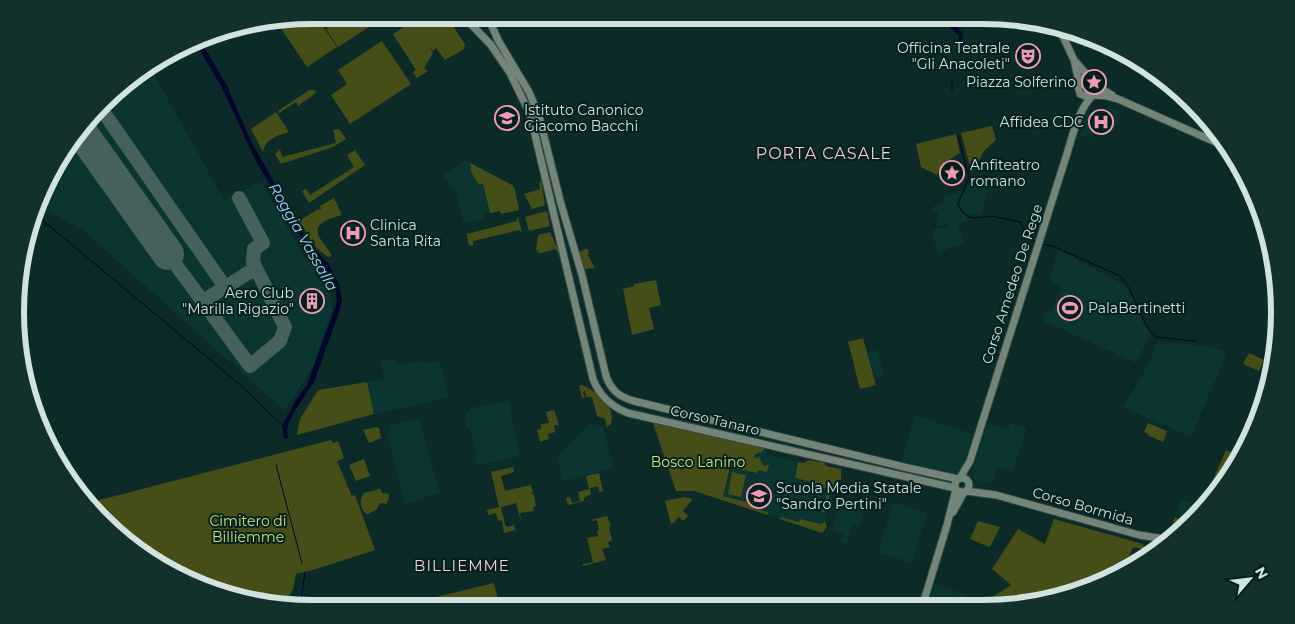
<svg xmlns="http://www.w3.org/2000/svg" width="1295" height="624" font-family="Montserrat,sans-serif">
  <rect width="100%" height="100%" fill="#0c2a27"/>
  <path fill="#0a3531" d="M150 67 224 200 261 181 307 262H318L331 289 332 310 314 364 285 411 84 231 39 206 55 163 131 77Z
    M1111 108 1122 113 1114 131 1080 137 1079 136 1086 114 1097 116 1106 113 1105 111Z
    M466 160 512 185 515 189 519 210 501 214 500 211 490 213 483 215 484 219 464 224 456 192 443 175Z
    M972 174 989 184 981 215 966 214 959 204Z
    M963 190 958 204 962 213 967 216V221L958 223 964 243 938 253 931 231 949 225 948 223 938 227 936 219 939 217 937 211H934L932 207 944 202 942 197Z
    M1058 250 1125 285 1150 335 1136 363 1043 321 1046 310 1051 312 1062 287 1049 280Z
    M1157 341 1213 347 1227 353 1191 437 1123 407 1149 363Z
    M878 349 884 377 875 379 867 353Z
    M395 358 397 365 423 361 424 363 440 361 449 398 374 414 367 382 384 379 380 361Z
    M509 401 520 456 476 466 474 458 477 457 470 428H467L465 415 471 408Z
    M915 415 973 434 960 473 954 475 901 462Z
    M419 419 440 493 405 504 387 434 390 432 389 428 390 425Z
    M590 423 603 427 614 468 562 482 557 457Z
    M1010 423 1027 428 1013 472 998 467 993 484 983 481 982 485 974 478 973 468 988 424 1008 430Z
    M766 450 768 456 770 455 798 462 795 478 821 484 828 489 822 512H824L833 484 836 485 825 521 821 524 800 519 799 522 781 517 780 519 768 515V512L753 508 754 504 723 496 730 467 757 473V470L769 464 764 466 760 459 755 458 754 454Z
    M1182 499 1200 507 1197 515 1190 522 1176 515Z
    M841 502 864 509 859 527 852 525 847 544 840 542 843 534 832 530Z
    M893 502 927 513 912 563 878 553Z
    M935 583 967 595 964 604 971 607H928Z"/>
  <path fill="#454e16" d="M315 15 337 47 307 67 276 21Z
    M347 15H365L372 25 338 47 326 29Z
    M423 15H445L465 44 464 49 445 60 436 48 433 51 428 45 433 53 424 68 428 71 417 78 413 72 416 70 393 34Z
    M1077 34 1098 38 1100 47 1107 46 1106 55 1105 56 1097 48 1084 47Z
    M382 41 411 84 350 124 331 95 347 84 338 70Z
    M309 90H314L316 93 298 106 296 102 279 113 278 111Z
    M276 112 289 132C277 136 266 138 263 152L251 129Z
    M992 126 996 140 984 151 972 174 961 133Z
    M339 129 346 139 333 147 281 164 275 154 280 149 282 157 336 143 333 130Z
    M956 134 960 153C949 158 944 165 937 175L921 167 916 144Z
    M355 150 365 165 309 203 302 191 306 189 310 195 354 167 347 155Z
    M470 163 512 185 515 189 519 210 501 214 500 211 490 213 483 183 479 185 470 170 471 169Z
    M541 180 545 204 543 206 532 209 524 194 540 189 539 183Z
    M334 198 342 215C333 218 321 220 317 229L319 237 332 255 329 257C314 250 308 234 299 221L318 209 319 210 321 209 320 206Z
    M547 211 550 226 529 231 525 217Z
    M518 217 522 233 519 230 473 241V245L469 246 466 230 467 234 517 221V218Z
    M550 232 559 251 561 262 558 253 555 249 541 253H539L536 249 538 235Z
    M586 249 589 250 588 255 595 268 585 269 582 264 579 252Z
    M656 280 661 305 649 308 654 329 632 335 623 289 634 286V284Z
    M863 338 876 385 860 389 848 342Z
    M1249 353 1264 360 1259 371 1243 364Z
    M367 382 374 414 297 435 300 419 318 390Z
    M582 385C598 392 616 406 611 424L607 427 605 419 597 416 592 397H586L585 391 583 392 585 398H582L579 386Z
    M554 410 559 425 554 426 555 432 548 434 549 439 540 442 537 430 541 429V424L549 423 546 412Z
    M652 420 766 448 761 452 754 455 755 458 759 457 764 466 769 464 767 472 758 470 757 473 730 467 723 496 754 504 753 508 768 512V515L694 491H676Z
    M1148 423 1167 431 1163 442 1147 435 1148 434 1144 432Z
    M377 427 379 428 381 438 369 443 363 430Z
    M331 440 333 443 338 441 344 458 337 461 352 496 355 495 375 550 313 570 296 574 293 589 285 604 198 586 102 522 88 503Z
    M1226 450 1240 456 1218 493 1207 505 1216 488 1211 484Z
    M364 459 370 476 356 481 349 465Z
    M809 460 825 463 826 466 841 469V479L838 481 836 485H833L824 512H822L828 489 820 487V484L795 478 798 462 803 463Z
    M513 467 514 472 501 476 505 491 531 485 533 493 529 494H534L536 506 533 507 534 511 520 513 522 524 516 503 501 507 505 525 508 527 514 525 515 530 504 533 502 520 498 521 496 513 488 515 487 510 499 507 491 472Z
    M732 472 746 475 741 497 728 494Z
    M599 473 603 491 599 492 598 486 590 488 591 494 584 498V501L568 505 566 498 570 497 572 503 580 501 578 492 589 489 586 476Z
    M380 488 382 493 389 494 388 501 386 504 380 503 376 510 368 514 365 513C360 506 359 500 364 493L376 490Z
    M683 497 693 499 683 511 688 516 683 521 679 517 674 522 671 524 665 501Z
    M607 516 611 527H609L612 541 608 542 610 547 602 549 606 560 583 566V564L593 562 587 538 598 536 597 531 599 530 597 520 592 521 591 520Z
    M781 517 799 522 800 519 821 524 825 521 827 527 822 533 780 519Z
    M1175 517 1187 524 1175 536 1171 535 1169 532Z
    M1054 519 1143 544 1145 550 1133 547 1123 571 1097 586 1022 606 977 607 1011 585 992 569 1018 529 1045 544Z
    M978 521 1000 527 991 545 989 547 970 539Z
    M494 583 500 608 440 609 436 597Z"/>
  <path fill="#00052a" d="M931 15C940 15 958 24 962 33 964 37 961 45 960 49L956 51 959 36 948 25Z
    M200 40 226 84 252 143 310 245 328 263 334 274 339 284 341 294 342 301 339 312 314 382 294 412 288 424 287 431 288 438 284 439 282 426 296 400 307 385 337 302 336 291 313 258 256 161 221 86 195 42Z"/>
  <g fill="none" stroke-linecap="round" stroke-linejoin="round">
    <path stroke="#00052a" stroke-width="1" d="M952 91V83
      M958 135 969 178 959 200 958 205 962 211 967 216 972 218 992 216 1020 222 1030 240 1037 242
      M36 215 238 383 282 425
      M1043 244 1055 247 1120 276C1137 293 1138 321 1156 337L1195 341
      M276 465 302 563
      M300 607 305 572"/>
    <path stroke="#46605c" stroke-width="14" d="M102 110 225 287
      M168 254 250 366 280 341 285 327 253 262 254 249 263 243 239 198
      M203 301 256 268"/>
    <path stroke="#46605c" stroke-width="32" d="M82 133 168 254"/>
    <defs>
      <path id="secondary" d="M462 15 491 45 510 73 530 114 593 379C599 395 612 407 628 413L955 488
        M487 15 498 40 529 92 539 116 561 204 582 275 606 376C611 390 619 397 634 401L904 467 958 479
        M1060 30 1074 60 1089 77
        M1074 60 1079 82
        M1097 86 1096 92 1088 97 1080 94 1078 86 1081 79 1089 77 1096 81 1097 86 1112 95
        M955 485a7 7 0 1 1 14 0a7 7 0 1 1-14 0Z
        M960 478 970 461 1065 160C1072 139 1077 111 1093 95L1107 96 1118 99 1222 145
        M966 491 996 495 1139 535 1171 540
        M953 512 964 492
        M922 607 947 525 956 489"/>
    </defs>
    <use href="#secondary" stroke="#2c4744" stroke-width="9"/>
    <use href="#secondary" stroke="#758478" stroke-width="7"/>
  </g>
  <defs>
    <symbol id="theatre-ring" viewBox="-11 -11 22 22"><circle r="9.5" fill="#02201d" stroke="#f09ab5" stroke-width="1.5"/><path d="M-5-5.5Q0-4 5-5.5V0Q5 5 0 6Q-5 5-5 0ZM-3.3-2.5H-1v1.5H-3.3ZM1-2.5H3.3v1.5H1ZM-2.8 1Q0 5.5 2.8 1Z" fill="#f09ab5"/></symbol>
    <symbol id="sight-ring" viewBox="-11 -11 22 22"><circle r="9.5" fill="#02201d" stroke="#f09ab5" stroke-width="1.5"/><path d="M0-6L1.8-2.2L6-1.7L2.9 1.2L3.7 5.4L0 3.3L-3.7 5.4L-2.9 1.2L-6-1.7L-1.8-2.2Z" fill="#f09ab5"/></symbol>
    <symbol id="school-ring" viewBox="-11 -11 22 22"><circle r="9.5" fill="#02201d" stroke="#f09ab5" stroke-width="1.5"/><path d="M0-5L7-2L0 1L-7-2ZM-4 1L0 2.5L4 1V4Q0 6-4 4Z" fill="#f09ab5"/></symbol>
    <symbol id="hospital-ring" viewBox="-11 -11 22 22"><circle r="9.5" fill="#02201d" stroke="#f09ab5" stroke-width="1.5"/><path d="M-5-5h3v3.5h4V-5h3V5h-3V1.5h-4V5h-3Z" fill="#f09ab5"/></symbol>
    <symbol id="building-ring" viewBox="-11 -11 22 22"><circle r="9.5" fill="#02201d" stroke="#f09ab5" stroke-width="1.5"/><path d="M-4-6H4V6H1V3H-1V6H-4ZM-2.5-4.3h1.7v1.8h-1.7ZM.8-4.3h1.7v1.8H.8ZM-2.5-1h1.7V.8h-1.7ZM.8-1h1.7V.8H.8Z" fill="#f09ab5"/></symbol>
    <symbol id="stadium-ring" viewBox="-11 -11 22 22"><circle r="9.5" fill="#02201d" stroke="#f09ab5" stroke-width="1.5"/><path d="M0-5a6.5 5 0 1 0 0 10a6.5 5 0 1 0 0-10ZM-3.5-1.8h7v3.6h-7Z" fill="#f09ab5"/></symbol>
  </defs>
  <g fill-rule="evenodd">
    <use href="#theatre-ring" x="1014" y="42" width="28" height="28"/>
    <use href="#sight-ring" x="1080" y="68" width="28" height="28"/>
    <use href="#school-ring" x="493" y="104" width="28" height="28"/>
    <use href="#hospital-ring" x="1087" y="108" width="28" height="28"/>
    <use href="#sight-ring" x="938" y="159" width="28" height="28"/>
    <use href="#hospital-ring" x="339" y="219" width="28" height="28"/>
    <use href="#building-ring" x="298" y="287" width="28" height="28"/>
    <use href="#stadium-ring" x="1056" y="294" width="28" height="28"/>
    <use href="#school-ring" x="745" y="482" width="28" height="28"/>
  </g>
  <g text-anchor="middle" stroke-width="4" stroke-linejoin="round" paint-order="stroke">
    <g font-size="14" fill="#d1e2df" stroke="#02201d" text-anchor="start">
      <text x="1010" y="53" text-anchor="end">Officina Teatrale<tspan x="1010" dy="16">"Gli Anacoleti"</tspan></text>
      <text x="1076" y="87" text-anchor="end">Piazza Solferino</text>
      <text x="524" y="115">Istituto Canonico<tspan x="524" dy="16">Giacomo Bacchi</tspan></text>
      <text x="1084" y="127" text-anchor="end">Affidea CDC</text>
      <text x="970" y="170">Anfiteatro<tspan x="970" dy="16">romano</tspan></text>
      <text x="370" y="230">Clinica<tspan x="370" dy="16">Santa Rita</tspan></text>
      <text x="294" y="298" text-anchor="end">Aero Club<tspan x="294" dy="16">"Marilla Rigazio"</tspan></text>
      <text x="1088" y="313">PalaBertinetti</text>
      <text x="776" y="493">Scuola Media Statale<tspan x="776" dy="16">"Sandro Pertini"</tspan></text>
    </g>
    <g font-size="14" fill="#d1e2df" stroke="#02201d">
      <text transform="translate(1012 284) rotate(-72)" y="5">Corso Amedeo De Rege</text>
      <text transform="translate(715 420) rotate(13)" y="5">Corso Tanaro</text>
      <text transform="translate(1083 506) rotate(16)" y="5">Corso Bormida</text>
    </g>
    <g font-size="14" fill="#cee277" stroke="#02201d">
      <text x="698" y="467">Bosco Lanino</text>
      <text x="248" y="526">Cimitero di<tspan x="248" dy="16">Billiemme</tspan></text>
    </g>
    <g font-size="15" font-style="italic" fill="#a8cdff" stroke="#02201d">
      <text transform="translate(303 237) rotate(60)" y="5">Roggia Vassalla</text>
    </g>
    <g font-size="15" letter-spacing="1" fill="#fdcad8" stroke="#02201d">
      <text x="462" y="571">BILLIEMME</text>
    </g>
    <g font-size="16" letter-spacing="1" fill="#fdcad8" stroke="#02201d">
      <text x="824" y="159">PORTA CASALE</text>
    </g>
  </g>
  <path d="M0 0H1295V624H0ZM312 24H983A288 288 0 0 1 1271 312V312A288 288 0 0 1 983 600H312A288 288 0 0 1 24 312V312A288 288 0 0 1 312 24Z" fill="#13302d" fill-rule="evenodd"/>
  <path fill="none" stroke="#d1e2df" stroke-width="6" d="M312 24H983A288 288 0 0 1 1271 312V312A288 288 0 0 1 983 600H312A288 288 0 0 1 24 312V312A288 288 0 0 1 312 24Z"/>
  <g transform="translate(1250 579) rotate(62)" stroke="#02201d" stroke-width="4" paint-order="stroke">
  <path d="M0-4L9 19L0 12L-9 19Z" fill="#d1e2df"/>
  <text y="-8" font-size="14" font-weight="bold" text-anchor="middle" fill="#d1e2df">N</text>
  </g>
</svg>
